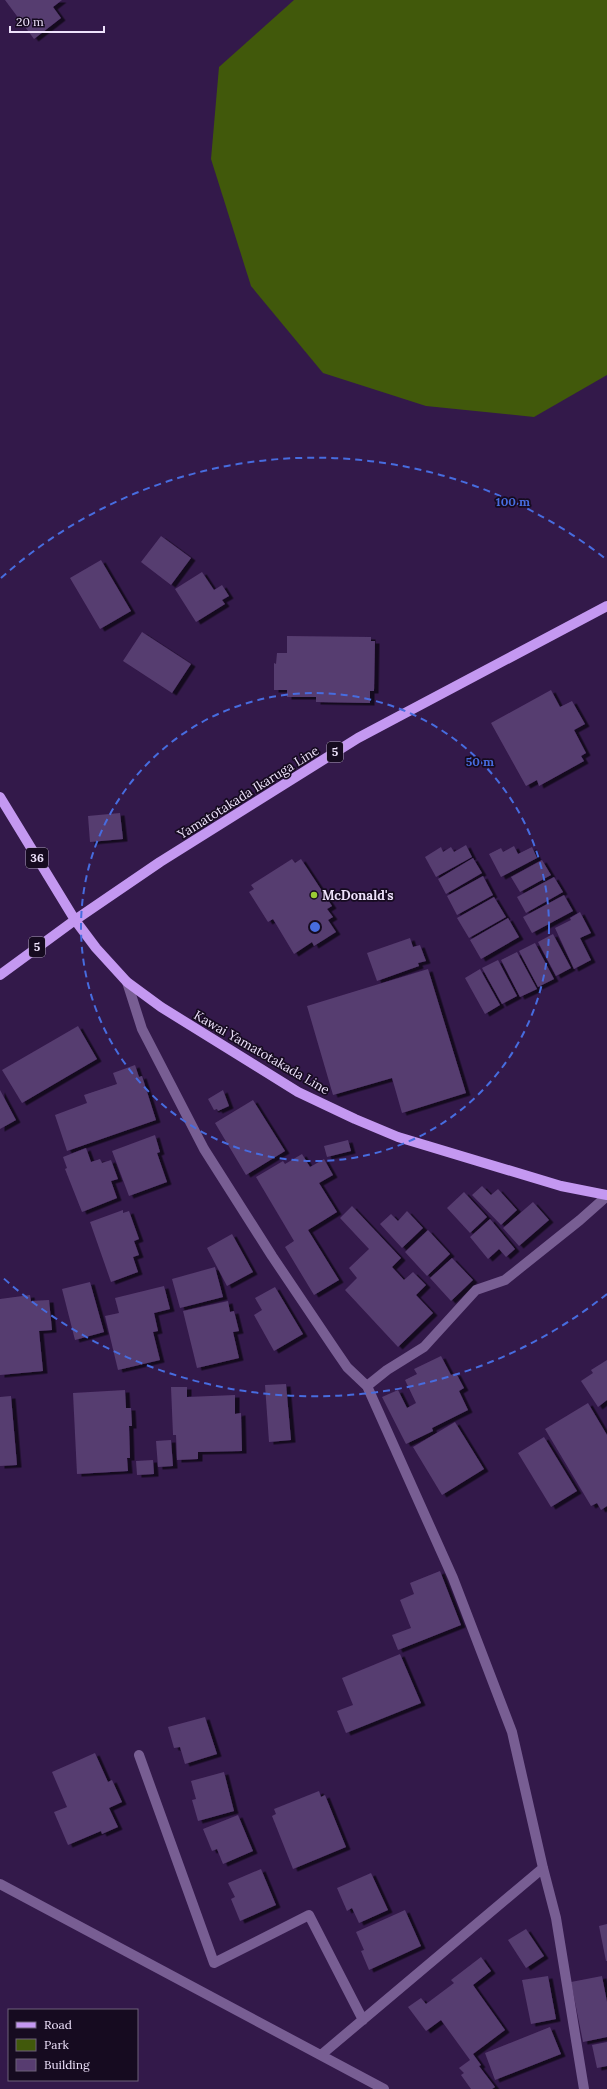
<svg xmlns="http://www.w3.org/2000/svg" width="607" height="2089" font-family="Lora,serif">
  <defs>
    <filter id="shadow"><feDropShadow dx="4.5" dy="2.5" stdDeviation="0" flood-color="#0009"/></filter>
  </defs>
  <rect width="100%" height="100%" fill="#33194a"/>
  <path fill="#41590b" d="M294 0H607V375L534 417 426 406 323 373 251 286 211 159 219 67Z"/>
  <path fill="#573c70" filter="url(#shadow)" d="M5 0H62L53 7 61 18 34 39Z
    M161 536 191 558 171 585 141 562Z
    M101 560 131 611 100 629 70 578Z
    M202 572 214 590 222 585 229 596 222 600 225 604 196 622 175 589Z
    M142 632 191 664 172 693 123 661Z
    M287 636 371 637V641H375L374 691H370V703L316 702V697H287V690H274V663L276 664 277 653H287Z
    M551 690 560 707 572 701 585 724 574 730 586 753 581 756 584 761 539 786 537 780 526 786 491 723Z
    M120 813 123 839 90 842 88 816Z
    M466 845 472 857 436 877 425 857 441 847 443 852 451 847 454 852Z
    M514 846 518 854 532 847 537 858 501 877 489 854 501 848 503 852Z
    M473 858 482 873 446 894 438 879Z
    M292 859 295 863 301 859 332 906 327 909 333 917 328 920 336 932 314 946 312 942 294 954 273 919 268 922 249 892 254 889 251 885Z
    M542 860 551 875 520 892 511 877Z
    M483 876 493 895 457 915 447 896Z
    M554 877 563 892 526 913 517 897Z
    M564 895 573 911 532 933 523 917Z
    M494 897 506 917 469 938 457 918Z
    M580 912 591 933 580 938 591 960 574 969 555 928 571 920 570 918Z
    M508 918 519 937 481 959 470 940Z
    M553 934 571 968 556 976 538 942Z
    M410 938 413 947 420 945 426 961 418 963 419 966 377 981 367 953Z
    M535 943 554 979 538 987 519 951Z
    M517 952 537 989 520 997 501 960Z
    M498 960 517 996 502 1004 482 968Z
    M428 969 466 1093 402 1113 392 1078 333 1095 307 1006Z
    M480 969 500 1005 485 1014 465 978Z
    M78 1026 97 1059 22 1103 2 1070Z
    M135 1065 139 1077 142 1076 156 1120 67 1151 55 1115 87 1103 84 1095 117 1084 113 1073Z
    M0 1090 16 1120 0 1129Z
    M223 1090 229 1106 218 1111 217 1109 214 1110 208 1099Z
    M253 1100 285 1151 246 1175 215 1123Z
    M155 1135 160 1152 157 1153 167 1182 129 1196 112 1151Z
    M348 1140 351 1151 327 1157 324 1146Z
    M86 1148 91 1162 100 1159 102 1163 111 1160 118 1179 111 1181 117 1198 82 1212 65 1169 67 1168 63 1157Z
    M302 1154 310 1167 324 1159 333 1175 319 1183 337 1212 308 1230 339 1280 314 1295 285 1247 294 1241 256 1177 283 1161 285 1164Z
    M482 1186 491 1195 498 1189 517 1210 501 1225 472 1195Z
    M464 1192 487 1217 470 1233 447 1208Z
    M533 1202 549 1220 519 1246 503 1228Z
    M352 1206 401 1258 392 1267 404 1280 413 1272 426 1285 416 1295 433 1313 398 1347 345 1290 357 1278 349 1268 369 1249 340 1218Z
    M123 1210V1213L129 1211 139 1239 134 1241 139 1255 133 1257 138 1272 111 1282 90 1222Z
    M407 1211 423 1228 402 1248 380 1224 391 1214 398 1221Z
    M490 1219 515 1249 506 1257 499 1249 488 1259 470 1237Z
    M428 1230 450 1254 427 1276 405 1252Z
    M232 1234 253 1272 227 1286 207 1248Z
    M452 1258 473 1280 451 1301 430 1278Z
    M215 1267 223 1297 180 1308 172 1279Z
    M90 1282 104 1332 75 1340 62 1289Z
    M164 1286 170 1309 154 1313 158 1331 153 1332 160 1360 118 1370 105 1316 119 1313 115 1298Z
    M275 1287 303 1334 274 1351 254 1315 262 1310 255 1298Z
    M30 1295 31 1301 49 1300 52 1330 39 1331 43 1371 0 1375V1299Z
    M228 1301 230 1312 234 1311 239 1331 233 1332 239 1358 197 1368 183 1311Z
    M441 1356 451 1375 456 1373 464 1388 459 1391 468 1410 432 1428 433 1431 406 1444 382 1397 398 1390 407 1408 416 1403 405 1380 417 1374 414 1369Z
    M607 1360V1400L598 1407 581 1381 593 1373 591 1370Z
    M286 1384 291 1440 269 1442 265 1385Z
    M171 1387H187V1397L235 1395V1414L241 1413 242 1451 198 1452V1459L177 1460 176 1435H173Z
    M125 1390 126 1408H131L132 1426H129L130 1458H127L128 1471 77 1474 73 1393Z
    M11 1396 17 1465 0 1466V1397Z
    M588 1403 607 1435V1506L601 1510 597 1503 591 1506 545 1429Z
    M455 1422 484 1469 442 1495 413 1447Z
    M544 1437 577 1491 551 1507 518 1453Z
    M171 1440 173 1466 158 1467 156 1441Z
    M153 1460 154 1474 137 1475 136 1461Z
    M440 1571 461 1625 398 1650 392 1635 411 1628 400 1600 414 1594 410 1583Z
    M400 1654 421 1703 346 1733 337 1711 353 1705 342 1678Z
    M205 1717 217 1754 185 1764 180 1747 174 1748 168 1727Z
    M95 1753 108 1782 112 1780 122 1802 109 1808 118 1827 102 1834 101 1831 68 1845 54 1812 67 1807 52 1772Z
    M224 1772 234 1811 198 1821 192 1800 196 1799 191 1781Z
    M319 1791 321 1797 325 1795 346 1847 293 1869 272 1816 276 1814 274 1809Z
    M238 1815 253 1851 223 1864 217 1849 212 1851 203 1829Z
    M261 1869 276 1905 240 1921 231 1899 235 1897 228 1883Z
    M371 1873 388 1910 359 1923 352 1908 347 1911 337 1888Z
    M405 1910 421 1946 369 1970 361 1951 364 1950 356 1932Z
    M607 1924V1961H606L599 1926Z
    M526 1929 544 1956 526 1968 508 1940Z
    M481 1957 491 1971 473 1985 505 2030 473 2054 481 2065 479 2066 495 2087 492 2089H471L461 2075 464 2073 459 2068 470 2060 441 2020 426 2031 408 2007 421 1998 426 2004 454 1983 451 1980Z
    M548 1976 556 2019 531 2024 522 1980Z
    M602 1976 607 2002V2037L583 2042 571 1982Z
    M550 2027 561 2054 495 2080 485 2053Z
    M607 2042V2066L597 2068 592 2045Z"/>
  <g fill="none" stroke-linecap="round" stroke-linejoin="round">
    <path stroke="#785e93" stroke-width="10" d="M127 982 142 1029 204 1149 272 1256 336 1351 347 1367 367 1386 453 1578 512 1732 543 1868 556 1918 584 2089
      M367 1386 387 1370 424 1347 476 1290 505 1280 580 1220 607 1196
      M139 1755 214 1963 309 1915 363 2020
      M0 1884 384 2089
      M321 2055 543 1868"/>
    <path stroke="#c498f1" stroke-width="10" d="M0 797 75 920 96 948 127 982 161 1007 298 1092 355 1119 398 1137 561 1186 607 1195
      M0 975 75 920 160 862 358 738 607 606"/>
  </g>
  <g fill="none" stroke="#476cdf" stroke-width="2" stroke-dasharray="7 5">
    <circle cx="315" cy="927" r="234"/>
    <path d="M607 1294A469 469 0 0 1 1 1276M1 578A469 469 0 0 1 607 560"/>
  </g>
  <circle fill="#9acb34" stroke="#160b20" stroke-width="1.5" cx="314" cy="895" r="4"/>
  <g text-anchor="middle" stroke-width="3.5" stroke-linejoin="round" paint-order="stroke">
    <g fill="#160b20" stroke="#ada2b9" stroke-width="1">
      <rect x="327" y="742" width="16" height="20" rx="3"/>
      <rect x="26" y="848" width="22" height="20" rx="3"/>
      <rect x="29" y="937" width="16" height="20" rx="3"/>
    </g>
    <g font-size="12" font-weight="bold" fill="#eee2fb">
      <text x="335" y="756">5</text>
      <text x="37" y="862">36</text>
      <text x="37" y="951">5</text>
    </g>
    <g font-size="13" fill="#eee2fb" stroke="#160b20">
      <text transform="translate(248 792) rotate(-32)" y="5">Yamatotakada Ikaruga Line</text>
      <text transform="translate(262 1052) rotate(30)" y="5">Kawai Yamatotakada Line</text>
    </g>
    <g font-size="13" font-weight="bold" fill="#eee2fb" stroke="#160b20" text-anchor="start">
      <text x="322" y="900">McDonald's</text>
    </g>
  </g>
  <circle cx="315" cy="927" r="6" fill="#476cdf" stroke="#160b20" stroke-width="2"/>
  <g font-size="12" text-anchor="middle" font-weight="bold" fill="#476cdf" stroke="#160b20" stroke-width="3.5" stroke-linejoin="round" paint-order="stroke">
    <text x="513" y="506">100 m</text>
    <text x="480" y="766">50 m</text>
  </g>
  <rect x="8" y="2009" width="130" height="72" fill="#160b20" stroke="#6c6178"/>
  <rect x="16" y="2022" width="20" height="6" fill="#c498f1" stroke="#6c6178"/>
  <text x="44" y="2029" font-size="12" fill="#eee2fb">Road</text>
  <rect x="16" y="2039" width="20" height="12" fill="#41590b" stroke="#6c6178"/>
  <text x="44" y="2049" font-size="12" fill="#eee2fb">Park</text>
  <rect x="16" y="2059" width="20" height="12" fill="#573c70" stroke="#6c6178"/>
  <text x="44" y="2069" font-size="12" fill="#eee2fb">Building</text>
  <path d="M10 26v6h94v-6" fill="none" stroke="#eee2fb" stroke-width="2"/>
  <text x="16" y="26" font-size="12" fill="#eee2fb" stroke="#160b20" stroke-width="3" paint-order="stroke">20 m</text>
</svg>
